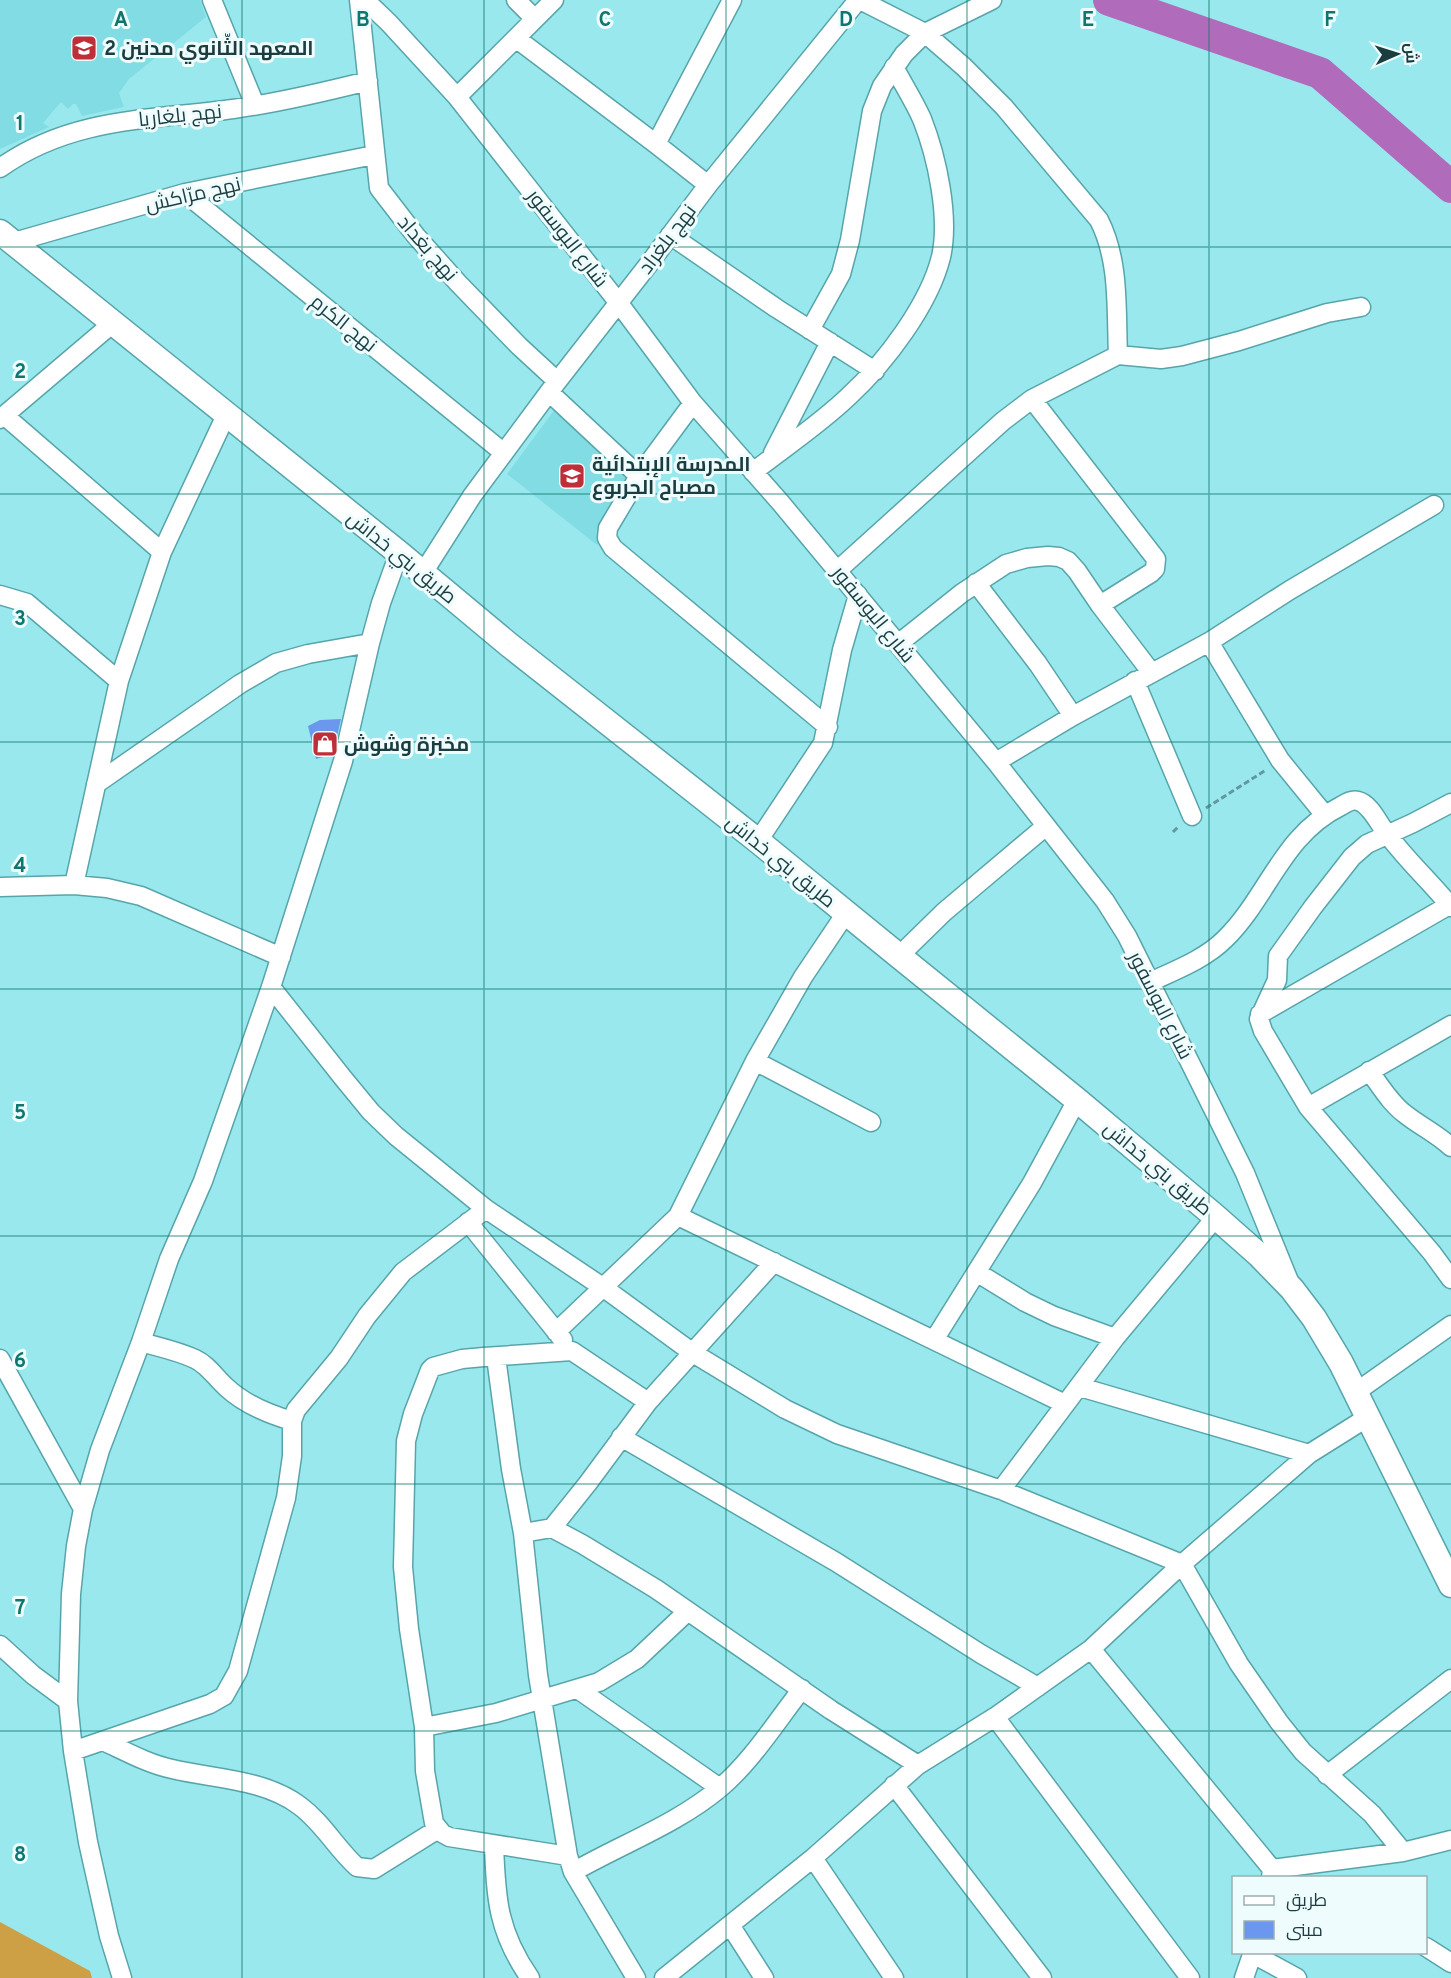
<svg xmlns="http://www.w3.org/2000/svg" width="1451" height="1978" font-family="Overpass,Cairo,sans-serif">
  <rect width="100%" height="100%" fill="#99e8ee"/>
  <path fill="#82dce3" d="M0 0H200L206 17 129 79 119 93 124 107 82 116 76 104H73L68 109 61 102 43 123 49 127 0 149Z
    M558 405 636 479 597 545 507 474Z"/>
  <path fill="#cda046" d="M0 1922 90 1971 92 1978H0Z"/>
  <g fill="none" stroke-linecap="round" stroke-linejoin="round">
    <path stroke="#b06bba" stroke-width="32" d="M1109 0 1320 73 1451 187"/>
  </g>
  <path fill="#6b98ee" d="M341 719 333 754 316 759 308 726 320 720Z"/>
  <g fill="none" stroke-linecap="round" stroke-linejoin="round">
    <defs>
      <path id="minor" d="M212 0 255 105
        M359 0 379 188 416 236 458 283 519 346 557 381
        M365 0 389 23 457 97 618 302 693 403 780 502 996 762 1105 901 1127 936 1245 1173 1289 1281
        M516 0 535 19
        M860 0 925 33 964 67 1004 107 1099 220C1120 261 1116 310 1118 355
        M517 39 656 144 708 185
        M457 97 554 0
        M656 144 732 0
        M0 168C71 117 151 120 233 109 278 103 324 92 368 81
        M185 193 504 453
        M670 235 776 308 875 371
        M14 242 185 193 374 155
        M810 330 841 274 850 240 872 111 882 86 904 54 925 33 992 0
        M549 392 639 476
        M1032 399 1156 559 1155 569 1151 573 1100 605
        M693 403 639 476 608 528 607 538 613 548 828 727
        M5 416 162 552
        M0 419 113 323
        M773 453 830 342
        M753 472C785 447 820 424 849 396 885 363 929 305 941 257 950 217 937 157 922 119 914 101 903 84 894 67
        M838 570 1003 421 1032 399 1118 355 1161 359 1182 356 1239 341 1327 313 1361 307
        M423 573 472 496 549 392 648 265 708 185 858 0
        M976 583 1038 664 1073 716
        M0 595 27 603 119 681
        M1209 642 1280 760 1324 814
        M898 644 962 593 1006 564 1027 558 1048 556 1059 557 1068 561 1077 571 1100 605 1151 672
        M1135 681 1192 816
        M996 762 1073 716 1209 642 1290 590 1434 505
        M96 784 240 684 276 663 308 654 370 643
        M1451 803 1413 823 1367 844 1352 857 1313 907 1278 956 1277 980 1259 1019 1263 1031 1308 1107 1432 1253 1451 1279
        M758 841 823 743 842 650 858 595
        M74 885 119 681 162 552 226 415
        M0 887 74 885 107 888 141 896 281 957
        M899 956 944 912 1046 826
        M1150 982C1176 970 1205 959 1225 939 1268 897 1282 835 1341 806 1346 803 1352 799 1358 801 1369 804 1376 818 1382 827 1402 856 1429 880 1451 907
        M271 987 343 1078 371 1112 396 1136 486 1209 604 1288 693 1353 785 1409 837 1434 1001 1490 1182 1564 1239 1664 1279 1722 1303 1752 1372 1814 1403 1852
        M1260 1014 1451 904
        M755 1061 871 1122
        M1369 1071C1380 1085 1390 1103 1405 1114 1420 1126 1437 1134 1451 1147
        M1308 1107 1451 1025
        M678 1216 1065 1404
        M468 1222 563 1340
        M978 1273 1025 1302 1054 1316 1115 1338
        M556 1332 678 1216 755 1061 803 977 846 913
        M934 1340 1032 1183 1077 1100
        M141 1342C158 1347 178 1351 195 1359 208 1365 215 1377 226 1387 244 1404 268 1414 292 1421
        M496 1357 511 1469 523 1533 538 1675 568 1856 573 1872 636 1978
        M0 1359 83 1509
        M1080 1387 1309 1454
        M1356 1392 1451 1325
        M621 1437 836 1562 981 1654 1038 1687
        M1001 1490 1115 1338 1216 1217
        M552 1528 588 1483 648 1402 774 1262
        M523 1533 552 1528 582 1544 656 1589 831 1710 918 1765
        M0 1645 33 1675 68 1701
        M1091 1649 1272 1869 1271 1878
        M579 1690 720 1788
        M995 1717 1190 1978
        M424 1727 496 1713 599 1682 637 1659 687 1612
        M103 1741C125 1751 148 1764 172 1769 214 1779 265 1779 300 1806 323 1823 336 1848 357 1867L374 1869 438 1829
        M73 1751 210 1704 224 1696 238 1671 286 1498 292 1456V1421L296 1410 339 1358 367 1316 403 1272 486 1209
        M1327 1775 1451 1679
        M894 1785 1042 1978
        M494 1845C496 1900 498 1932 530 1978
        M568 1856 449 1837 442 1833 434 1823 425 1771 424 1727 409 1629 403 1567 406 1441 413 1414 430 1370 433 1367 462 1359 484 1357 572 1351 648 1402
        M813 1858 894 1978
        M1272 1869 1403 1852 1451 1840
        M573 1872C622 1844 677 1824 720 1788 752 1761 776 1722 802 1689
        M730 1925 764 1978
        M1426 1947 1451 1963
        M1253 1954 1297 1978
        M122 1978 109 1936 88 1842 73 1751 68 1701 71 1594 76 1546 83 1509 100 1450 141 1342 169 1259 203 1181 271 987 343 761 370 643 381 603 399 553
        M664 1978 813 1858 918 1765 995 1717 1091 1649 1182 1564 1309 1454 1368 1417
        M1244 1978 1253 1952"/>
      <path id="major" d="M0 232 399 553 508 644 758 841 899 956 1077 1100 1216 1217 1259 1255 1292 1289 1314 1318 1341 1363 1451 1585"/>
    </defs>
    <use href="#minor" stroke="#57a5ab" stroke-width="21"/>
    <use href="#major" stroke="#57a5ab" stroke-width="27"/>
    <path stroke="#609a9f" stroke-width="3" stroke-dasharray="6 3" stroke-linecap="butt" d="M1206 808 1266 770
      M1173 832 1178 827"/>
    <use href="#minor" stroke="#fff" stroke-width="18"/>
    <use href="#major" stroke="#fff" stroke-width="24"/>
  </g>
  <path fill="none" stroke="#0f766e" stroke-width="1.5" stroke-opacity="0.55" d="M242 0V1978M484 0V1978M726 0V1978M967 0V1978M1209 0V1978M0 247H1451M0 494H1451M0 742H1451M0 989H1451M0 1236H1451M0 1484H1451M0 1731H1451"/>
  <defs>
    <symbol id="school-square" viewBox="-11 -11 22 22"><rect x="-9" y="-9" width="18" height="18" rx="4" fill="#bf2f39" stroke="#eefcfe"/><path d="M0-5L7-2L0 1L-7-2ZM-4 1L0 2.5L4 1V4Q0 6-4 4Z" fill="#fff"/></symbol>
    <symbol id="shop-square" viewBox="-11 -11 22 22"><rect x="-9" y="-9" width="18" height="18" rx="4" fill="#bf2f39" stroke="#eefcfe"/><path d="M-5-2.5h2.3a2.7 3.5 0 0 1 5.4 0H5L5.5 6h-11ZM-1.5-2.5h3a1.5 2.3 0 0 0-3 0Z" fill="#fff"/></symbol>
  </defs>
  <g fill-rule="evenodd">
    <use href="#school-square" x="69" y="33" width="30" height="30"/>
    <use href="#school-square" x="557" y="461" width="30" height="30"/>
    <use href="#shop-square" x="310" y="729" width="30" height="30"/>
  </g>
  <g text-anchor="middle" stroke-width="6" stroke-linejoin="round" paint-order="stroke">
    <g font-size="20" font-weight="bold" fill="#1c3d40" stroke="#eefcfe" text-anchor="start">
      <text x="104" y="55">المعهد الثّانوي مدنين 2</text>
      <text x="592" y="471">المدرسة الإبتدائية<tspan x="592" dy="23">مصباح الجربوع</tspan></text>
      <text x="344" y="751">مخبزة وشوش</text>
    </g>
    <g font-size="20" fill="#1c3d40" stroke="#eefcfe">
      <text transform="translate(180 115) rotate(-6)" y="7">نهج بلغاريا</text>
      <text transform="translate(193 194) rotate(-13)" y="7">نهج مرّاكش</text>
      <text transform="translate(568 238) rotate(52)" y="7">شارع البوسفور</text>
      <text transform="translate(667 239) rotate(-53)" y="7">نهج بلغراد</text>
      <text transform="translate(428 248) rotate(49)" y="7">نهج بغداد</text>
      <text transform="translate(344 323) rotate(39)" y="7">نهج الكرم</text>
      <text transform="translate(402 557) rotate(39)" y="7">طريق بني خداش</text>
      <text transform="translate(874 614) rotate(51)" y="7">شارع البوسفور</text>
      <text transform="translate(781 861) rotate(39)" y="7">طريق بني خداش</text>
      <text transform="translate(1161 1005) rotate(63)" y="7">شارع البوسفور</text>
      <text transform="translate(1158 1168) rotate(40)" y="7">طريق بني خداش</text>
    </g>
  </g>
  <g font-size="20" text-anchor="middle" font-weight="bold" fill="#0f766e" stroke="#eefcfe" stroke-width="6" stroke-linejoin="round" paint-order="stroke">
    <text x="121" y="26">A</text>
    <text x="363" y="26">B</text>
    <text x="605" y="26">C</text>
    <text x="846" y="26">D</text>
    <text x="1088" y="26">E</text>
    <text x="1330" y="26">F</text>
    <text x="20" y="130">1</text>
    <text x="20" y="378">2</text>
    <text x="20" y="625">3</text>
    <text x="20" y="872">4</text>
    <text x="20" y="1119">5</text>
    <text x="20" y="1367">6</text>
    <text x="20" y="1614">7</text>
    <text x="20" y="1861">8</text>
  </g>
  <rect x="1232" y="1876" width="195" height="78" fill="#eefcfe" stroke="#9ab0b2" stroke-width="1.5"/>
  <rect x="1244" y="1896" width="30" height="9" fill="#ffffff" stroke="#9ab0b2" stroke-width="1.5"/>
  <text x="1286" y="1906" font-size="18" fill="#1c3d40">طريق</text>
  <rect x="1244" y="1921" width="30" height="18" fill="#6b98ee" stroke="#9ab0b2" stroke-width="1.5"/>
  <text x="1286" y="1936" font-size="18" fill="#1c3d40">مبنى</text>
  <g transform="translate(1397 54) rotate(87)" stroke="#eefcfe" stroke-width="4.5" paint-order="stroke">
  <path d="M0-4.5L10 22L0 15L-10 22Z" fill="#1c3d40"/>
  <text y="-9" font-size="16" font-weight="bold" text-anchor="middle" fill="#1c3d40">ش</text>
  </g>
</svg>
